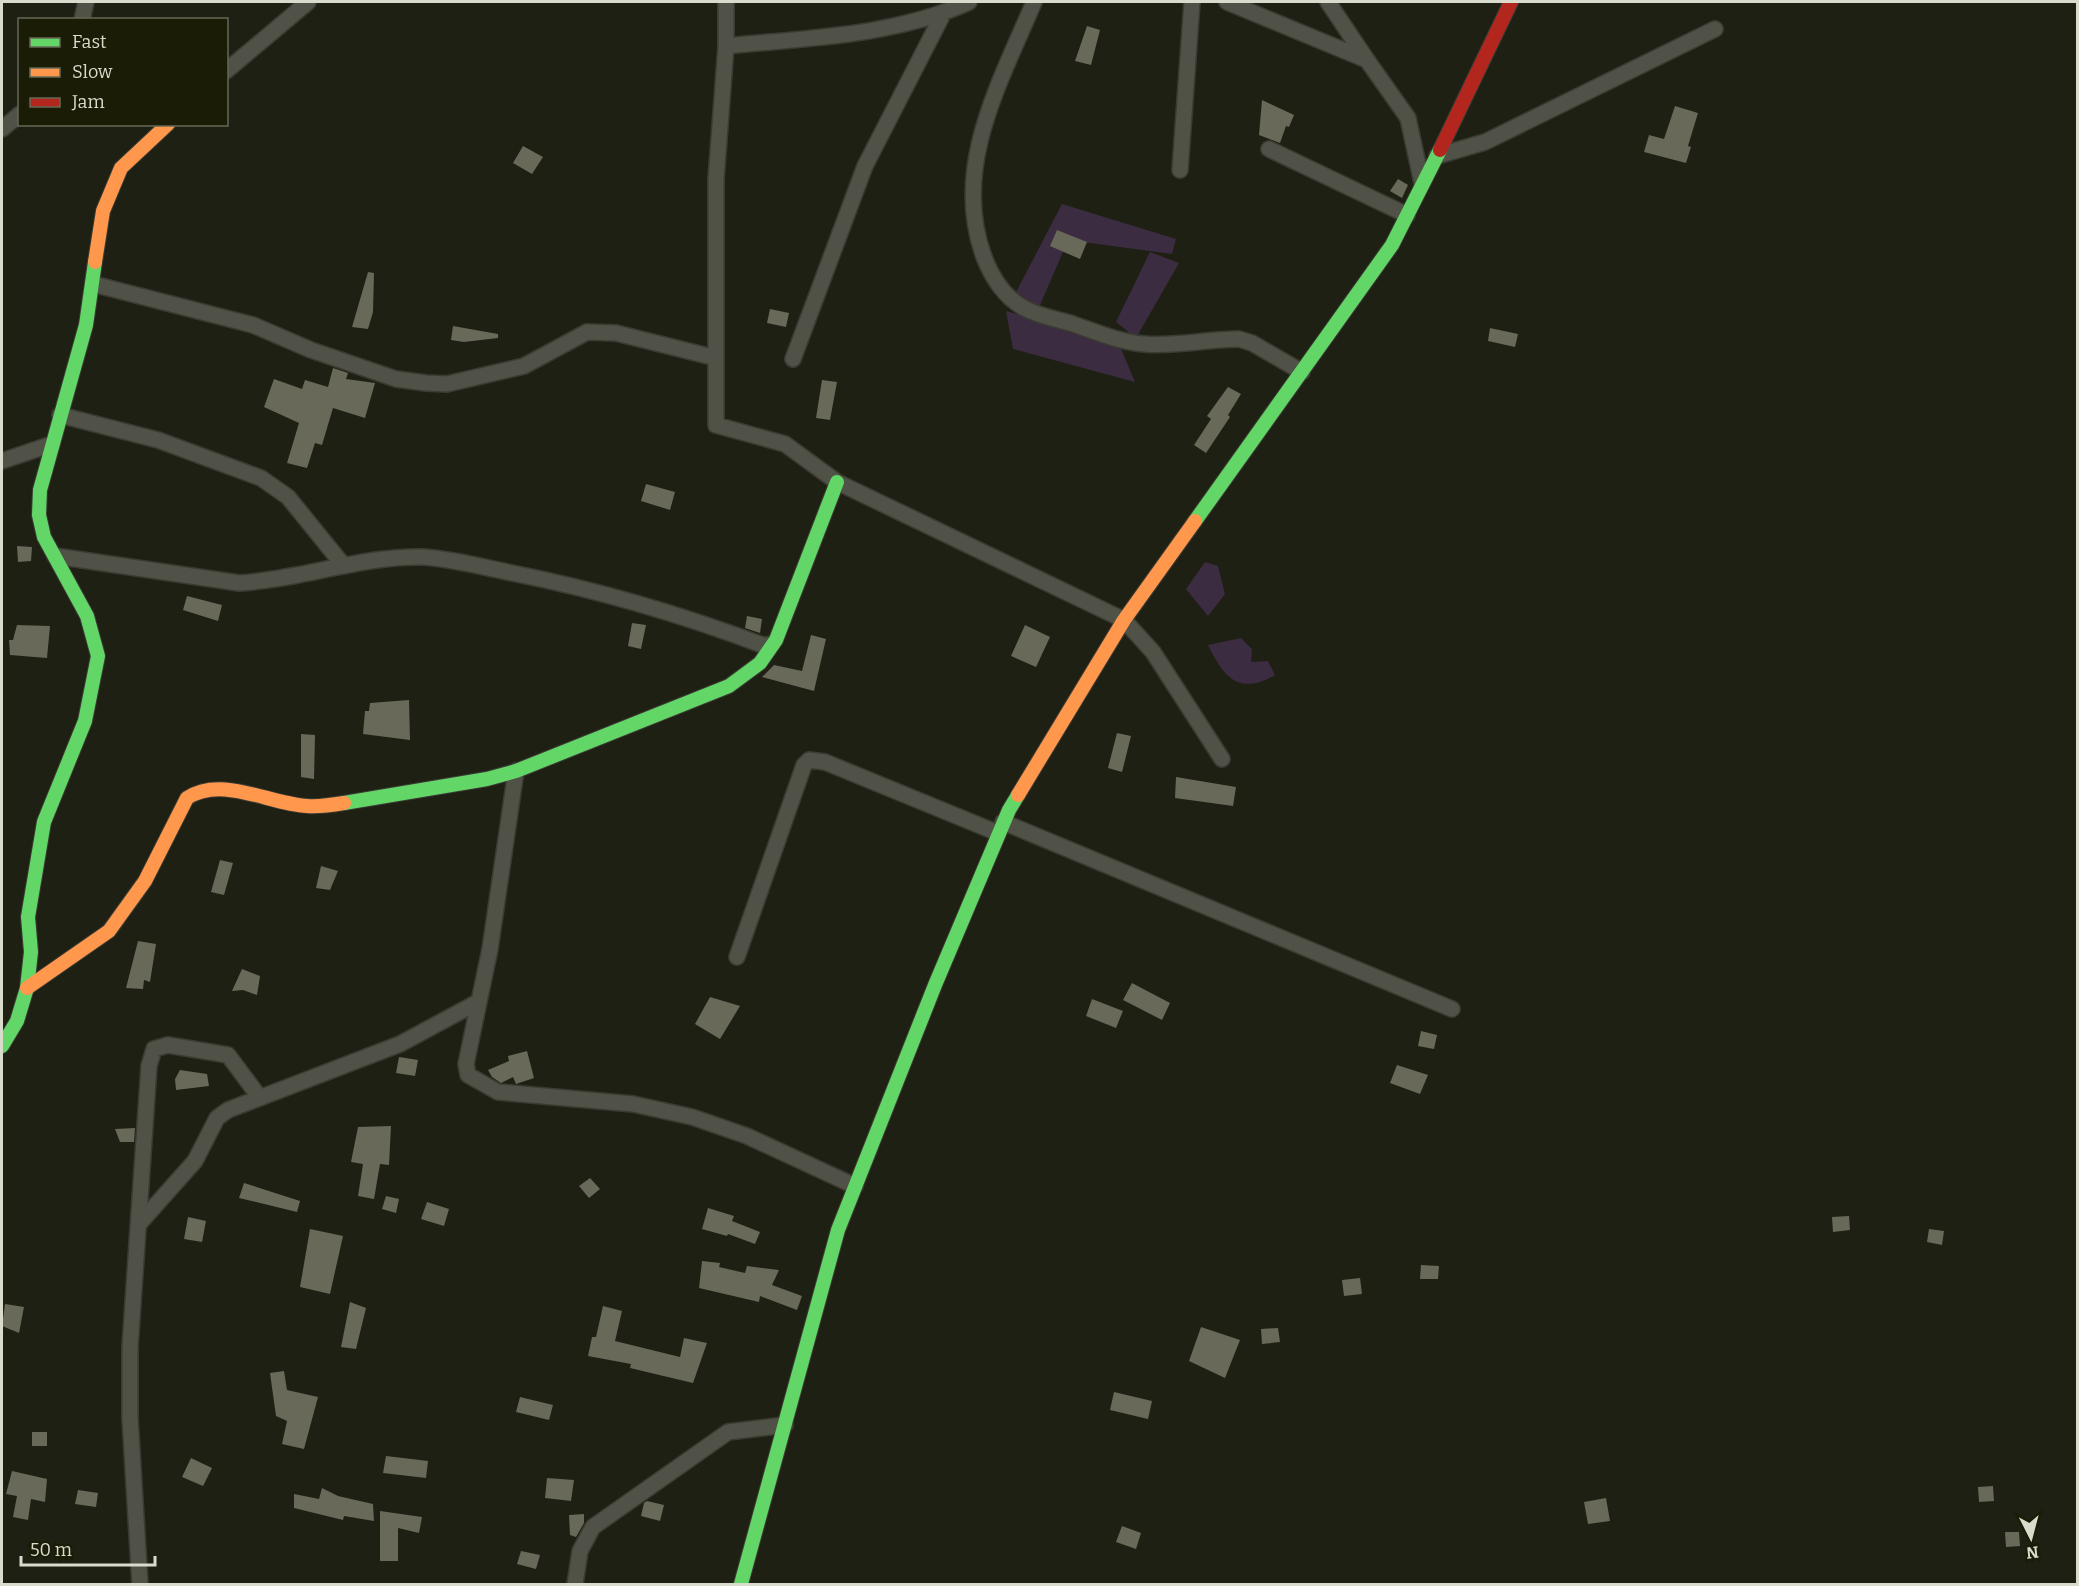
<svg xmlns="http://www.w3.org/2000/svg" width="2079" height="1586" font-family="Bitter,serif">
  <rect width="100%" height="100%" fill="#1f2014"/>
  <path fill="#3c2c41" d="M1062 204 1176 239 1172 254 1068 240 1037 312 1012 300Z
    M1150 252 1179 263 1136 338 1116 322Z
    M1006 311 1119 344 1135 382 1013 349Z
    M1205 562 1218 566 1225 594 1208 616 1186 589Z
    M1241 638 1252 649 1251 662 1268 661 1275 675C1238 696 1224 677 1208 645Z"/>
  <path fill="#686958" d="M1087 26 1100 30 1091 65 1075 61Z
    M1262 100 1294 115 1289 127 1286 126 1280 143 1259 135Z
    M1675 106 1698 113 1688 146 1691 147 1686 163 1644 152 1649 135 1664 139Z
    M523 146 543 157 532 174 513 163Z
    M1398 179 1408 185 1402 198 1390 191Z
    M1057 230 1087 242 1080 259 1050 246Z
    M368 272 374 273 373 312 368 329 352 327Z
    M770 309 789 313 786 327 767 323Z
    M453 326 498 334V338L464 342 451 340Z
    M1490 328 1518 334 1515 347 1488 341Z
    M333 368 348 373 346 379 375 383 365 418 333 408 322 445 315 443 307 468 287 463 299 423 264 407 274 379 302 389 305 380 328 387Z
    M822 380 837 382 830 420 816 418Z
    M1228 387 1241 394 1228 415 1230 417 1206 453 1194 445 1211 419 1207 416Z
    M646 484 675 492 670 510 641 501Z
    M17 546 32 547 31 561 18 562Z
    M187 596 222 605 218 621 183 610Z
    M747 616 762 619 760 633 745 628Z
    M632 623 646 625 641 649 628 646Z
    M17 625 50 626 47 658 10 655 9 640H13Z
    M1025 625 1050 637 1036 667 1011 656Z
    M811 635 826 639 814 691 762 677 774 665 802 671Z
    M409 700 410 740 363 734 365 711H369L370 703Z
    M1117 733 1131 736 1122 772 1108 768Z
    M301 734 315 735 314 779 301 777Z
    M1176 777 1236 787 1233 806 1175 798Z
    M220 860 233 863 224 895 211 892Z
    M321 866 338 871 330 890 316 888Z
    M138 941 156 944 150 982 144 980 143 989 126 988Z
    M242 969 260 976 257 995 243 990 232 991Z
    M1132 983 1170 1003 1162 1020 1123 1000Z
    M710 997 740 1006 720 1039 695 1024Z
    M1092 999 1123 1011 1116 1028 1086 1016Z
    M1421 1031 1437 1035 1434 1049 1418 1046Z
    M527 1051 534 1078 516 1084 513 1077 501 1083 492 1077 488 1070 509 1061 508 1056Z
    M399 1057 418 1060 415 1076 396 1073Z
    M1397 1065 1428 1075 1420 1094 1390 1083Z
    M180 1070 207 1074 209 1086 176 1090 175 1079Z
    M391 1126 389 1165 380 1164 374 1199 358 1196 363 1164 351 1162 358 1127Z
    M135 1128 134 1142H120L115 1129Z
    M590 1178 600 1189 589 1198 579 1186Z
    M244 1183 300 1201 297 1212 239 1198Z
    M386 1196 399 1199 396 1213 382 1209Z
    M427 1202 449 1209 444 1226 421 1219Z
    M708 1208 734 1216 732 1221 760 1232 755 1244 728 1234 727 1236 702 1229Z
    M1849 1216 1850 1230 1833 1232 1832 1217Z
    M188 1217 206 1221 202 1242 184 1239Z
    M310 1229 343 1236 330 1294 300 1287Z
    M1929 1229 1944 1231 1942 1245 1927 1242Z
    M702 1261 720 1263 719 1267 745 1273 747 1266 779 1270 772 1285 802 1296 797 1310 760 1296 759 1302 699 1288Z
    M1421 1265 1439 1266 1438 1279H1420Z
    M1360 1278 1362 1294 1344 1296 1342 1280Z
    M350 1302 366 1308 356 1349 341 1347Z
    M5 1304 24 1307 19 1333 2 1326Z
    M603 1306 622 1311 615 1341 680 1357 684 1338 707 1343 693 1383 630 1368 631 1364 588 1356 592 1337H596Z
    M1201 1327 1240 1340 1225 1378 1189 1361Z
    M1278 1328 1280 1342 1262 1344 1261 1329Z
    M284 1371 287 1390 318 1397 304 1449 282 1444 287 1421 276 1416 270 1373Z
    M1114 1392 1152 1401 1148 1419 1110 1410Z
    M520 1397 553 1405 549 1420 516 1412Z
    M32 1432H47V1446H32Z
    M386 1456 428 1461 426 1478 383 1473Z
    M191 1458 212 1468 203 1486 182 1477Z
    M12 1471 47 1479 45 1502 31 1499 28 1520 13 1517 17 1496 6 1494Z
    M547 1478 574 1480 571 1501 545 1498Z
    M1993 1486 1994 1501 1979 1502 1978 1487Z
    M322 1488 338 1496 373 1504 374 1521 344 1516 343 1520 294 1508V1494L319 1499Z
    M78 1490 98 1493 96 1507 75 1504Z
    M1606 1498 1610 1521 1588 1524 1584 1502Z
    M647 1501 664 1505 660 1521 641 1516 644 1503Z
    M380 1511 422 1517 419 1533 398 1528V1561H380Z
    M584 1514V1523L576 1537 570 1535 569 1515Z
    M1122 1526 1141 1533 1136 1549 1116 1542Z
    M2005 1532H2019L2020 1546 2006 1547Z
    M521 1551 540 1555 536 1569 517 1564Z"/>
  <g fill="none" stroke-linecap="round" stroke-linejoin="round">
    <defs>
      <path id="street" d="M726 2V46L716 179V425L785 444 837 482 1124 620 1153 652 1222 759
        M1034 2C1000 83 951 168 984 257 992 278 1006 299 1026 309 1039 316 1056 319 1070 323 1093 331 1119 342 1144 344 1175 347 1208 339 1239 339L1252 343 1302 372
        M1227 2 1367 60 1408 118 1422 183
        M1328 2 1367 60
        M82 20 86 2
        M726 46C806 38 895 36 969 2
        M226 71 308 2
        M2 129 20 114
        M1269 149 1407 215
        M1437 156 1485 142 1715 29
        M1180 170 1192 2
        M93 284 253 325 311 350 396 379 426 383 447 384 524 366 587 332 616 333 716 358
        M793 359 865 166 943 14
        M60 415 158 440 261 478 288 497 344 566
        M2 461 52 444
        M55 556 239 583C299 580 364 555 423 557 453 559 483 567 512 573 598 590 683 615 765 646L771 644
        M516 771 490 949 466 1064 468 1075 498 1092 633 1104 692 1117 747 1136 855 1186
        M1003 822 1452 1009
        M737 957 804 765 809 760 825 762 998 833
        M138 1225 195 1161 217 1118 228 1110 400 1044 478 1002
        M140 1584 130 1418V1347L149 1066 154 1049 168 1045 228 1055 260 1098
        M575 1584 580 1551 593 1527 728 1432 785 1425"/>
      <path id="fast" d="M1195 521 1392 245 1440 150
        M344 803 487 779 516 771 729 686 760 663 776 640 837 482
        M2 1046 17 1021 27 988 31 952 28 917 44 822 85 721 98 656 87 616 44 537 39 515 40 490 86 325 95 262
        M741 1584 838 1230 935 985 1009 810 1018 795"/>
      <path id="slow" d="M95 262 103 211 121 168 168 124
        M1018 795 1124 620 1195 521
        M27 988 109 931 145 881 187 798C222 775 269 804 307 806 319 807 332 805 344 803"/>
      <path id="jam" d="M1440 150 1511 2"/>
    </defs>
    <use href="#street" stroke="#3b3b33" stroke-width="18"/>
    <use href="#fast" stroke="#3b3b33" stroke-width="16"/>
    <use href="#slow" stroke="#3b3b33" stroke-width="16"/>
    <use href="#jam" stroke="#3b3b33" stroke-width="16"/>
    <use href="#street" stroke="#505147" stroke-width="15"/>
    <use href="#fast" stroke="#63d668" stroke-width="14"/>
    <use href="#slow" stroke="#ff974d" stroke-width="14"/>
    <use href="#jam" stroke="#b3261e" stroke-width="14"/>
  </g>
  <rect width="2079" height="1586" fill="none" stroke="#d9dbcd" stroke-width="6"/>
  <rect x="18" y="18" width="210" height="108" fill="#1a1c06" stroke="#666856" stroke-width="1.5"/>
  <rect x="30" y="38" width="30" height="9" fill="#63d668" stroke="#666856" stroke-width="1.5"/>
  <text x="72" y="48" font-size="18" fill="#d9dbcd">Fast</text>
  <rect x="30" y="68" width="30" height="9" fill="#ff974d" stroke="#666856" stroke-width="1.5"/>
  <text x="72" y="78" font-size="18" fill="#d9dbcd">Slow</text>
  <rect x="30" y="98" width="30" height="9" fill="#b3261e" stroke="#666856" stroke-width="1.5"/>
  <text x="72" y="108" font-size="18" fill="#d9dbcd">Jam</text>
  <g transform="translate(2031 1538) rotate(174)" stroke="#1a1c06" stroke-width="4.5" paint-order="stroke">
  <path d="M0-4.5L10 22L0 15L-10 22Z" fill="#d9dbcd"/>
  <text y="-9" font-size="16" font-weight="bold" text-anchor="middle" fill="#d9dbcd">N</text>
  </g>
  <path d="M21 1556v9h134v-9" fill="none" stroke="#d9dbcd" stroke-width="3"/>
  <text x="30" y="1556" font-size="18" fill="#d9dbcd" stroke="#1a1c06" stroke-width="4.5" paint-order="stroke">50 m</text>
</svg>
